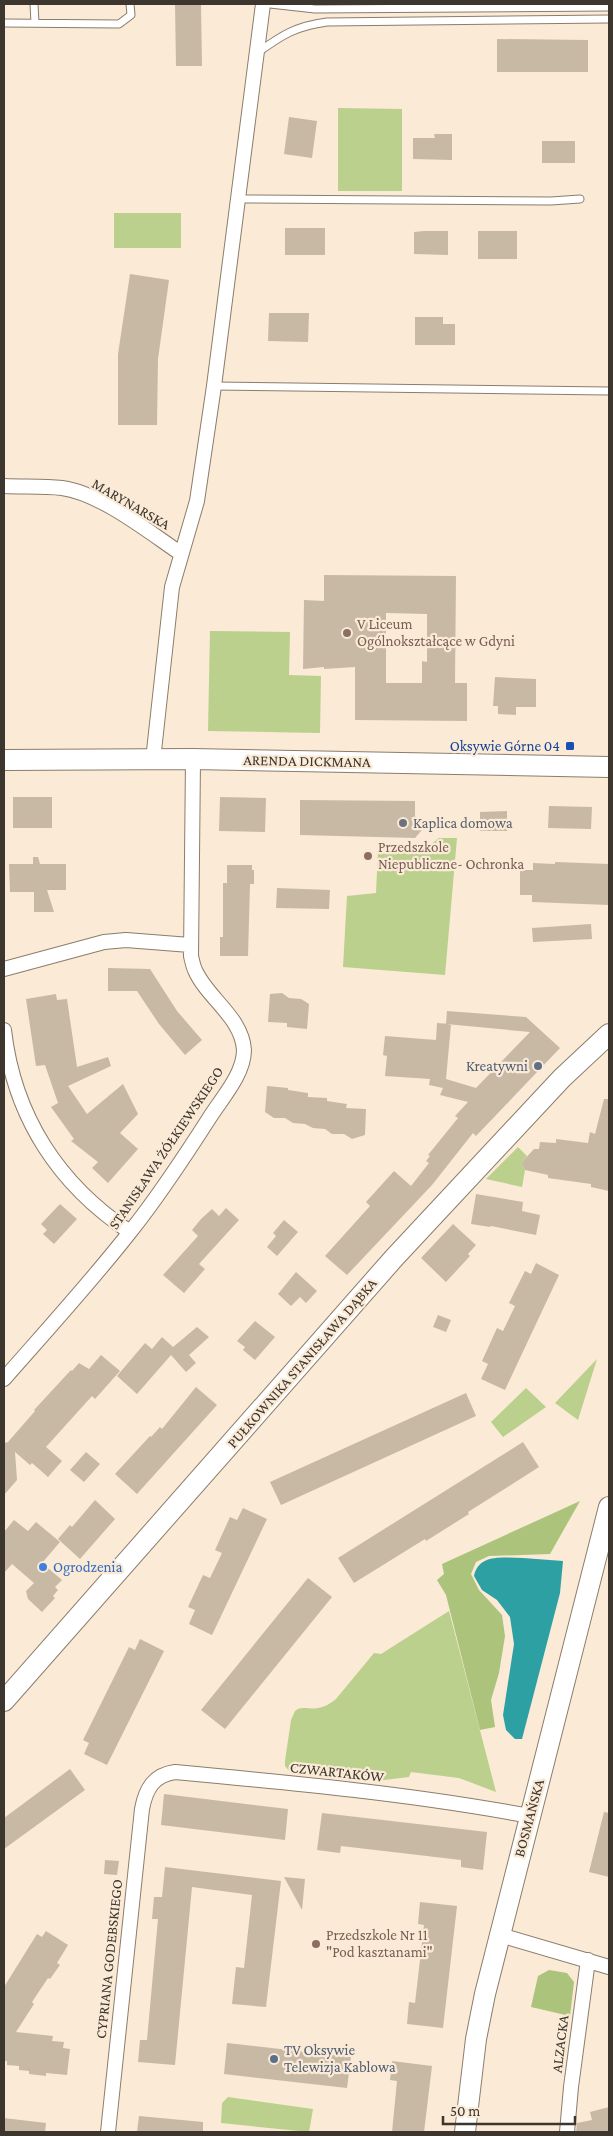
<svg xmlns="http://www.w3.org/2000/svg" width="613" height="2136" font-family="'Crimson Pro',serif">
  <rect width="100%" height="100%" fill="#faead6"/>
  <path fill="#bad08c" d="M338 108 402 109V191H338Z
    M114 213H181V248H114Z
    M210 631 290 632 289 675 321 676 320 733 208 731Z
    M439 838H457L445 975 343 967 347 896 376 893 378 850 425 849Z
    M518 1147 527 1156 521 1163 525 1170 522 1187 486 1179Z
    M597 1359 578 1420 555 1403Z
    M526 1388 546 1407 503 1437 491 1422Z
    M449 1611 496 1792 459 1778 411 1772 409 1777 376 1781 375 1777 295 1768 292 1772H290L285 1766V1761L291 1720 295 1711C302 1705 309 1710 318 1708 325 1707 331 1703 336 1699L374 1653 381 1654Z
    M228 2097 313 2109 309 2132 221 2123 222 2103Z"/>
  <path fill="#acc37b" d="M580 1501 550 1554 489 1556 476 1562 471 1574 479 1590 502 1615 505 1636 499 1673 491 1700 495 1727 480 1730 446 1595 437 1580 444 1574 442 1564Z
    M549 1970 567 1973 574 1982 570 2016 531 2007 538 1976Z"/>
  <path fill="#2ca0a3" d="M523 1558 563 1561 560 1593 522 1739H515L506 1730 503 1715 514 1644 510 1617 497 1600 482 1590 474 1576C479 1553 504 1558 523 1558Z"/>
  <path fill="#c8b9a5" fill-rule="evenodd" d="M175 4H201L202 66H176Z
    M497 39 588 40V72H497Z
    M289 117 317 121 312 158 284 154Z
    M434 134H452V160L413 159V138H435Z
    M542 141H575V163H542Z
    M285 228H325V255H285Z
    M424 231H448V255L414 254V232Z
    M478 231H517V259H478Z
    M130 274 169 280 158 359 157 425H118V354Z
    M269 313H309L308 342 268 341Z
    M415 317H443V324H455V345H415Z
    M324 575 456 576 455 683H467V721L355 720V667L324 669V667L303 669 304 600 324 601ZM386 613 427 614V662L422 661V683H386Z
    M495 677 536 679V707H516V715L498 714V706H493Z
    M13 797H52V828H13Z
    M220 797 266 798 265 832 219 831Z
    M300 800 415 801V816L422 824V830L415 838 300 835Z
    M549 806 592 807 591 829 548 828Z
    M507 811V831H480V812Z
    M33 857H38L40 864H66V890H47L54 912H34V892H10L9 864H33Z
    M555 862 609 864V905L532 902V895H520V870H533V863L555 864Z
    M227 865H252V870H254V884H250L248 956H220V937H223V883H227Z
    M277 888 330 890 329 909 276 908Z
    M591 924 592 939 533 942 532 928Z
    M108 968 150 969 177 1011 202 1040 185 1055 159 1024 137 991H108Z
    M282 993 289 998 301 999 309 1004 307 1029 287 1027V1023L268 1022 270 994Z
    M56 994 57 1000 67 999 77 1067 108 1057 111 1066 68 1086 87 1114 123 1084 138 1114 120 1133 138 1149 108 1183 92 1168 98 1162 71 1141 74 1139 51 1107 58 1103 45 1065 36 1066 26 999Z
    M447 1011 526 1017 560 1048 476 1136 473 1133 432 1185 347 1275 325 1256 370 1206 366 1202 394 1171 411 1186 429 1163 426 1161 430 1156 428 1155 458 1118 455 1116 468 1102 440 1095 443 1088 429 1085 430 1079 385 1076 387 1056 383 1055 385 1036 436 1040 437 1023 451 1024 446 1079 476 1088 530 1032 446 1024Z
    M267 1086 288 1088V1090L308 1093V1097L327 1098V1101L347 1104 346 1108 366 1109 365 1135 352 1139 344 1134H332L325 1129 313 1128 305 1124 293 1123 285 1118H274L265 1112Z
    M604 1099H609V1191L591 1187V1184L548 1178V1175L525 1170 521 1163 534 1149H539L540 1142 556 1143V1139L588 1143 590 1132 595 1134Z
    M476 1194 523 1202 522 1211 540 1215 536 1235 491 1226 490 1227 471 1224Z
    M60 1204 77 1219 54 1244 43 1234 47 1230 41 1224Z
    M226 1208 239 1220 199 1264 205 1269 184 1293 163 1275 198 1236 192 1230 201 1219 212 1209 219 1216Z
    M284 1220 298 1232 277 1256 267 1247 276 1236 273 1233Z
    M453 1224 476 1245 468 1254 470 1256 446 1282 421 1258Z
    M536 1263 559 1275 505 1390 481 1379 488 1364 482 1361 497 1328 503 1331 515 1306 509 1303 525 1271 531 1274Z
    M296 1272 317 1291 306 1303 300 1297 291 1306 278 1294Z
    M438 1315 451 1320 446 1332 433 1327Z
    M255 1321 275 1337 255 1360 243 1350 245 1347 237 1341Z
    M197 1327 209 1337 189 1355 196 1363 186 1372 171 1355 137 1394 117 1376 145 1343 152 1349 162 1337 173 1347Z
    M101 1355 120 1371 95 1399 92 1396 46 1447 62 1461 48 1477 32 1463 30 1465 15 1452 17 1480 4 1495V1443L8 1442 35 1411 34 1410 71 1370 72 1371 79 1363 89 1369Z
    M196 1387 217 1405 137 1494 115 1474 150 1436 151 1437 160 1427 162 1429Z
    M466 1393 476 1416 281 1505 270 1482Z
    M523 1442 539 1467 468 1512 469 1514 426 1541 425 1539 354 1583 338 1558Z
    M86 1452 100 1464 84 1482 70 1470Z
    M95 1500 115 1519 80 1559 58 1539 70 1525 72 1527Z
    M243 1508 267 1519 212 1635 189 1624 195 1610 188 1607 203 1575 210 1578 222 1553 215 1550 230 1517 237 1520Z
    M14 1520 28 1531 36 1522 60 1542 42 1563 62 1580 55 1587 58 1590 53 1596 55 1598 42 1612 28 1599 26 1591 34 1583 12 1564 4 1573V1532Z
    M308 1578 332 1597 225 1729 201 1710Z
    M140 1639 164 1651 107 1765 84 1754 89 1743 83 1740 129 1647 135 1650Z
    M70 1769 85 1790 4 1849V1818Z
    M164 1794 288 1809 285 1840 161 1825Z
    M604 1812 609 1813V1877L589 1872Z
    M322 1813 487 1832 483 1870 461 1867V1860L341 1846 340 1853 317 1850Z
    M105 1860 119 1861 117 1875 104 1874Z
    M165 1867 281 1881 266 2007 232 2004 236 1967 244 1968 252 1895 192 1887 175 2065 138 2062 140 2040H147L158 1919H152L154 1897H162Z
    M284 1877 305 1879 302 1910Z
    M420 1902 457 1906 443 2028 407 2024 409 2002 415 2003 424 1925 418 1924Z
    M46 1931 68 1945 57 1963 60 1965 50 1979 48 1978 32 2002 34 2004 16 2032 53 2036 52 2041 64 2042 63 2048 70 2049 67 2075 46 2073V2076L29 2074V2071L19 2070V2066L7 2065V2061H4V1987L37 1934 42 1937Z
    M227 2043 351 2057 347 2088 224 2074Z
    M392 2061 432 2066 424 2132H392L397 2081 390 2080Z
    M609 2107V2132H576L577 2123 592 2120 590 2112Z
    M139 2116 203 2122V2132H137Z
    M4 2118 46 2123 45 2132H4Z"/>
  <g fill="none" stroke-linecap="round" stroke-linejoin="round">
    <defs>
      <path id="lane" d="M34 4 35 23
        M270 4 315 9 609 7
        M4 23 119 24 131 15 130 4
        M257 53C282 35 296 26 327 22L609 19
        M238 199 551 201 580 199
        M214 386 609 391"/>
      <path id="street" d="M4 486C23 487 43 486 62 488 100 493 149 532 180 553
        M153 760 172 587 197 501 214 386 263 4
        M4 969 104 942 126 940 190 945
        M4 1030C14 1117 59 1185 130 1232
        M4 1379C46 1331 90 1283 130 1232 159 1196 185 1156 210 1117 222 1098 244 1074 244 1050 242 1017 207 998 195 970 193 966 192 960 191 956L193 759
        M500 1935 609 1967
        M108 2132 142 1809C146 1788 154 1775 175 1772 294 1783 412 1794 530 1816
        M567 2132 571 2087 588 1960"/>
      <path id="secondary" d="M4 760 193 759 609 767
        M4 1701 394 1258 562 1078 609 1034
        M465 2132 476 2039 485 1994 609 1507"/>
    </defs>
    <use href="#lane" stroke="#8b7d6b" stroke-width="9"/>
    <use href="#street" stroke="#8b7d6b" stroke-width="16"/>
    <use href="#secondary" stroke="#8b7d6b" stroke-width="22"/>
    <use href="#lane" stroke="#fff" stroke-width="7"/>
    <use href="#street" stroke="#fff" stroke-width="14"/>
    <use href="#secondary" stroke="#fff" stroke-width="20"/>
  </g>
  <g fill="#8d6e63" stroke="#faead6" stroke-width="2">
    <circle cx="347" cy="633" r="5"/>
    <circle cx="368" cy="856" r="5"/>
    <circle cx="316" cy="1944" r="5"/>
  </g>
  <rect fill="#1a4fb4" stroke="#faead6" stroke-width="2" x="565" y="741" width="10" height="10" rx="2.5"/>
  <circle fill="#6b7280" stroke="#faead6" stroke-width="2" cx="403" cy="823" r="5"/>
  <g fill="#5c6f8a" stroke="#faead6" stroke-width="2">
    <circle cx="538" cy="1066" r="5"/>
    <circle cx="274" cy="2059" r="5"/>
  </g>
  <circle fill="#3f7fe0" stroke="#faead6" stroke-width="2" cx="43" cy="1567" r="5"/>
  <g text-anchor="middle" stroke-width="4.5" stroke-linejoin="round" paint-order="stroke">
    <g font-size="15" fill="#3c362e" stroke="#faead6">
      <text transform="translate(131 504) rotate(30)" y="5">MARYNARSKA</text>
      <text transform="translate(307 761) rotate(1)" y="5">ARENDA DICKMANA</text>
      <text transform="translate(166 1148) rotate(-56)" y="5">STANISŁAWA ŻÓŁKIEWSKIEGO</text>
      <text transform="translate(302 1363) rotate(-49)" y="5">PUŁKOWNIKA STANISŁAWA DĄBKA</text>
      <text transform="translate(337 1772) rotate(6)" y="5">CZWARTAKÓW</text>
      <text transform="translate(529 1818) rotate(-75)" y="5">BOSMAŃSKA</text>
      <text transform="translate(109 1959) rotate(-84)" y="5">CYPRIANA GODEBSKIEGO</text>
      <text transform="translate(560 2044) rotate(-83)" y="5">ALZACKA</text>
    </g>
    <g font-size="15" fill="#785e54" stroke="#faead6" text-anchor="start">
      <text x="357" y="629">V Liceum<tspan x="357" dy="17">Ogólnokształcące w Gdyni</tspan></text>
      <text x="378" y="852">Przedszkole<tspan x="378" dy="17">Niepubliczne- Ochronka</tspan></text>
      <text x="326" y="1940">Przedszkole Nr 11<tspan x="326" dy="17">"Pod kasztanami"</tspan></text>
    </g>
    <g font-size="15" fill="#164399" stroke="#faead6" text-anchor="end">
      <text x="560" y="751">Oksywie Górne 04</text>
    </g>
    <g font-size="15" fill="#5b616d" stroke="#faead6" text-anchor="start">
      <text x="413" y="828">Kaplica domowa</text>
    </g>
    <g font-size="15" fill="#4e5e75" stroke="#faead6" text-anchor="end">
      <text x="528" y="1071">Kreatywni</text>
      <text x="284" y="2055" text-anchor="start">TV Oksywie<tspan x="284" dy="17">Telewizja Kablowa</tspan></text>
    </g>
    <g font-size="15" fill="#366cbe" stroke="#faead6" text-anchor="start">
      <text x="53" y="1572">Ogrodzenia</text>
    </g>
  </g>
  <rect width="613" height="2136" fill="none" stroke="#3c362e" stroke-width="10"/>
  <path d="M443 2116v8h132v-8" fill="none" stroke="#3c362e" stroke-width="2.5"/>
  <text x="450" y="2116" font-size="15" fill="#3c362e" stroke="#faead6" stroke-width="4" paint-order="stroke">50 m</text>
</svg>
